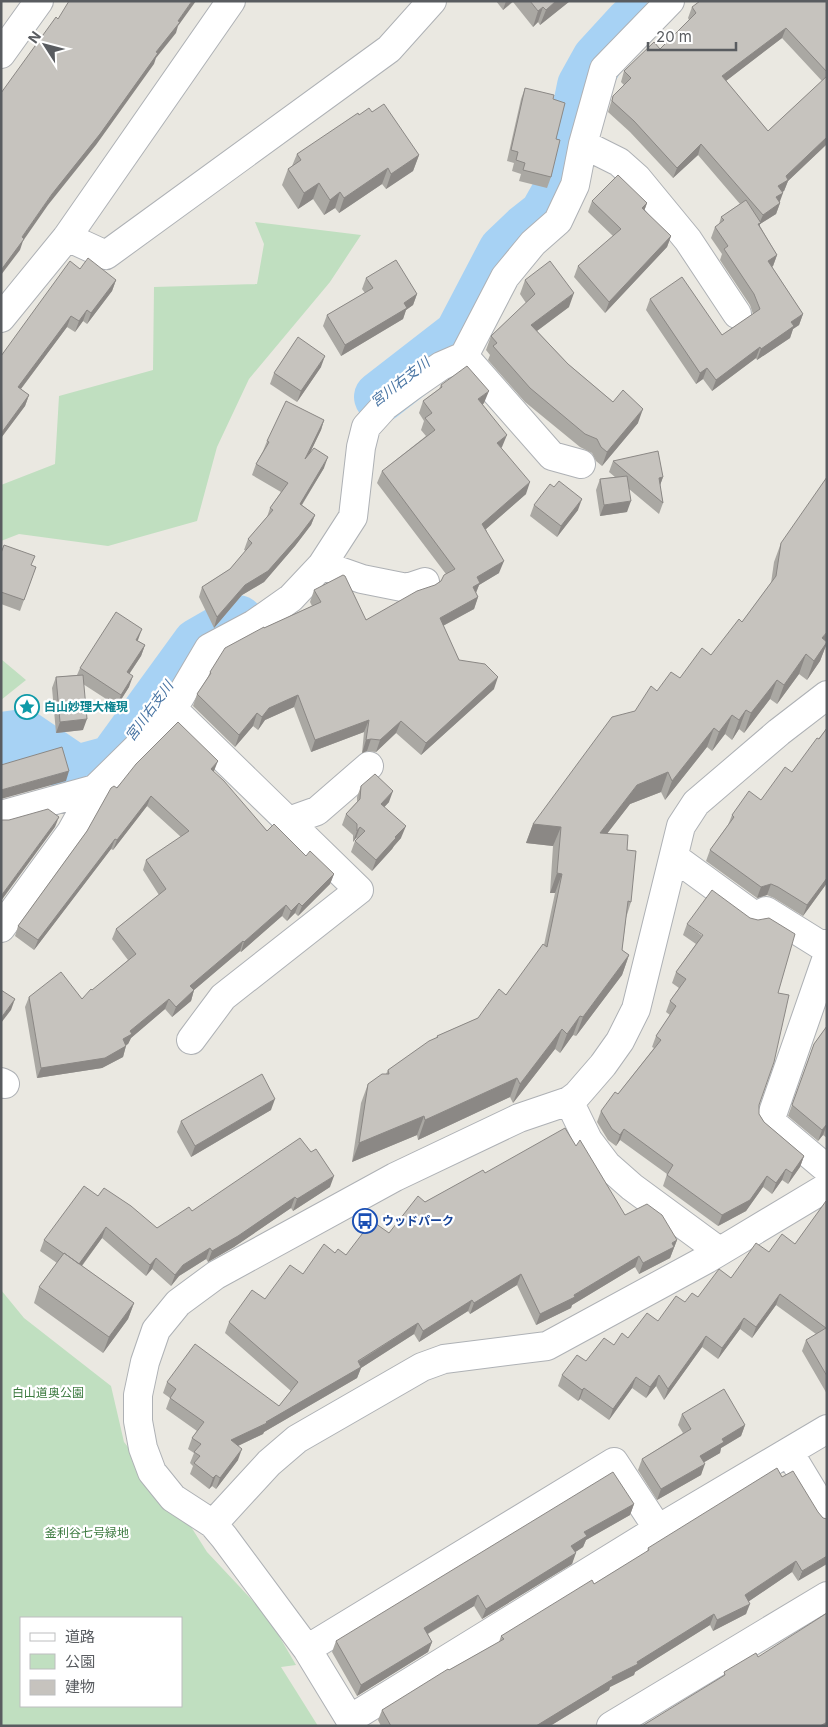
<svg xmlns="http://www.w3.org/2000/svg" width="828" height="1727" font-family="Inter,'Noto Sans JP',sans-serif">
  <rect width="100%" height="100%" fill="#eae8e1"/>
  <path fill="#c0dfc0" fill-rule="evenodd" d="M255 222 361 235 330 282 249 379 217 447 197 521 108 546 19 534 1 541V485L55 464 59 396 153 370 154 287 257 284 264 244Z
    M1 659 26 680 1 700Z
    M1 1290 24 1318 111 1386 124 1442 188 1522 207 1552 268 1617 296 1665 281 1667 318 1726H1ZM21 1618H181V1706H21Z"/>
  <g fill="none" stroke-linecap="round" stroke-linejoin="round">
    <path stroke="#a7d2f4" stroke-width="52" d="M380 397 460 335 504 251 526 230 545 215 563 183 583 86 598 59 631 23
      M1 738 23 735 76 771 113 761 198 644 238 621"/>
    <defs>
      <path id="minor" d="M1 54 39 1
        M583 144 619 162 637 178 688 240 737 314
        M67 237 106 255 389 49 432 1
        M1 318 67 237 231 1
        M464 356 552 456 581 464
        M322 565 362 579 407 588 425 582
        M173 709 359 890 223 997 191 1040
        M1 815 95 789 157 728 173 709 209 648 254 624 291 598 322 565 353 517 361 447 366 427 385 406 412 386 441 366 464 356 505 277 533 243 558 221 575 185 583 144 604 69 670 1
        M289 821 317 811 369 766
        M674 857 755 916 766 911 819 944H827
        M1 928 71 832 95 789
        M827 957 770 1121 827 1169
        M1 1082 5 1084
        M569 1101 588 1140 607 1165 632 1187 719 1251
        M789 1452 827 1515
        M213 1524 269 1463 297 1439 422 1367 444 1359 547 1346 707 1259 827 1187
        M307 1649 614 1462 658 1529
        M350 1719 658 1529 827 1429
        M354 1726 307 1649 224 1537 213 1524 173 1498 152 1472 143 1448 138 1421V1395L145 1362 156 1330 178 1303 216 1275 395 1177 519 1118 569 1101 577 1095 603 1065 620 1041 636 1009 681 826 696 803 779 732 827 695
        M611 1726 827 1596"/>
    </defs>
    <use href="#minor" stroke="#aeb1b5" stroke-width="30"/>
    <use href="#minor" stroke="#fff" stroke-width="28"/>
  </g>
  <path fill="#aaa8a3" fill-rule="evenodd" d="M496 1H570L540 25 538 22 533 27 513 2 503 10Z
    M827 3V144L788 181 784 191 782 192 779 202 780 203 776 214 760 224V226L777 255 773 266 772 267 803 314 799 325 793 329 790 338 757 360 756 358 712 391 703 379 696 384 646 310 650 299 722 335 753 314 750 305 720 260 722 254 711 238 715 227 719 224 721 217 740 204 698 155 673 178 630 132 608 112 613 96 624 85 621 82 624 71 660 49 689 20 688 18 692 7ZM782 38 822 81 768 131 726 81Z
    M525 88 553 99 556 139 551 177 547 188 519 181 521 174 512 171 514 163 507 161 521 99Z
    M372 112 419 155 413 171 386 189 382 184 339 213 335 208 324 215 313 199 298 209 282 185 288 169 292 166 297 154 359 115Z
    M592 201 647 203 644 211 671 236 667 247 605 313 574 277 578 266 613 236 588 212Z
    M80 269 116 280 112 291 87 324 83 321 75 332 67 327 21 389 29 395 25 406 1 438V356Z
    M366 278 417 294 413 305 406 310 403 319 341 356 323 326 327 315 365 293 362 289Z
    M525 280 569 307 537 331 568 364 638 423 602 466 596 461 592 453 580 447 525 402 488 360 490 355 486 350 491 336 526 303 520 294Z
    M321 367 297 402 270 384 274 373Z
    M441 385 484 403 482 405 502 447 501 448 526 494 486 529 499 573 479 585 476 593 478 597 474 609 443 626 459 660 494 689 421 755 396 733 376 752 367 751 362 753 364 732 311 752 294 707 265 720 258 730 253 726 235 747 193 706 197 694 208 677 210 672 264 628 312 606 310 602 314 590 366 620 435 585 441 581 446 574 377 483 382 471 426 436 421 430 424 421 419 413 423 401 439 389Z
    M324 420 321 430 309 454 324 468 302 505 315 515 311 525 295 546 264 582 242 595 214 628 199 597 202 587 230 569 246 551 244 550 248 539 267 517 270 508 281 492 252 475 256 464 263 451 267 441Z
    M613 461 663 477 660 485 663 503 659 514 629 489 627 512 600 516 596 490 600 479 615 477 609 472Z
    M534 505 578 510 557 537 530 516Z
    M781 543 827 643 820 661 807 680 799 674 777 704 770 699 744 733 739 729 732 740 725 734 712 751 707 747 665 800 661 792 630 804 607 833 627 850 631 902 626 918 622 950 629 955 622 975 576 1036 573 1035 560 1053 555 1049 513 1103 510 1097 418 1140 417 1135 352 1162 361 1103 368 1084 386 1074 388 1070 436 1038 437 1036 478 1018 506 995 544 945 555 893H550L553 846 526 843 533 824 635 711 657 691 680 678 711 655 742 622 771 583 774 562Z
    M1 553 36 567 20 611 1 604Z
    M138 641 145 645 141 656 130 673 129 687 117 706 83 684V730L56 733 52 688 56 677 77 675 80 668Z
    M827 728V883L803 916 774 898 767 895 757 898 706 861 710 850 728 825 732 815 761 800 792 772Z
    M214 772 267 831 334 874 330 884 298 916 295 913 287 921 282 916 241 952 240 951 194 990 191 1001 172 1017 165 1009 131 1038 128 1044 126 1045 123 1057 102 1068 37 1078 25 1007 29 997 82 999 128 960 112 939 116 929 159 895 143 870 146 860 181 837 147 806 113 850 111 849 34 950 15 936 18 926 87 831 117 788Z
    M361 786 389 802 384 807 401 838 394 846 392 849 372 871 351 852 355 841 357 839 356 838 353 842V835L342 825 346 814 357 802V797Z
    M687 924 778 993 759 1105V1114L764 1122 804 1156 800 1167 788 1184 782 1180 772 1194 763 1187 746 1211 718 1226 663 1186 667 1174 620 1140 616 1146 608 1140 597 1122 601 1111 618 1094 654 1048 652 1047 656 1036 670 1015 666 1012 670 1001 679 988 672 983 676 972 696 944 683 935Z
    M827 1026V1138L823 1135 818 1141 788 1116 814 1044Z
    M271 1110 191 1157 177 1132 181 1121Z
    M576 1146 625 1215 677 1240 670 1258 639 1274 635 1267 572 1305 571 1308 536 1325 517 1285 470 1314 468 1311 419 1342 414 1334 361 1368 357 1378 264 1432 263 1434 238 1446V1460L216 1489 212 1486 209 1489 190 1474 193 1466 190 1463 194 1453 188 1449 192 1438 197 1431 166 1409 170 1398 163 1393 167 1382 279 1406 291 1391 225 1333 229 1322 265 1299 335 1253 346 1255 389 1233 425 1202 485 1173Z
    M330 1187 293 1211 291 1208 234 1247 208 1262 206 1259 179 1276 171 1286 152 1269 146 1276 102 1238 82 1266 134 1303 128 1319 103 1353 34 1303 39 1287 57 1263 40 1251 44 1240 98 1196 157 1228 192 1211Z
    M827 1201V1394L802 1351 806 1340 816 1334 776 1305 752 1338 740 1329 718 1359 702 1347 664 1400 656 1386 646 1398 632 1388 609 1420 580 1399 578 1401 558 1386 562 1375 614 1345 628 1338 658 1321 685 1302 698 1297 731 1278 769 1252 795 1244Z
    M682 1414 745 1425 741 1436 721 1448 720 1453 704 1462 701 1475 657 1500 638 1470 642 1459 683 1433 678 1425Z
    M782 1477 823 1518 798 1581 792 1572 749 1601 746 1614 713 1631 710 1625 635 1672 634 1675 610 1687 609 1690 550 1726H381L378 1720 382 1710 449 1670 499 1642 501 1636 594 1584 647 1552 648 1548Z
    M634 1504 630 1515 586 1540 583 1547 575 1552 572 1564 482 1619 474 1606 428 1634 432 1642 428 1652 357 1696 332 1652 336 1641Z"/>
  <path fill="#8b8885" d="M192 1H196L178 26 176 33 156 58 154 64 96 145 48 205 23 241 20 250 1 275V270L22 237 52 194 156 52Z
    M506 1H513L503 10Z
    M556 1H570L540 25 546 10Z
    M543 7 538 22 533 27 538 11Z
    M786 28 782 38 718 87 722 76Z
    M827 137V144L788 181 784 191 774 197 778 186 786 176Z
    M701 144 698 155 673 178 677 168Z
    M419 155 413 171 386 189 391 174Z
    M388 168 382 184 339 213 344 198Z
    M319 183 313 199 298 209 304 193Z
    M340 192 335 208 324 215 330 200Z
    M783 193 779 204 776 197Z
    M647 203 643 214 642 208Z
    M780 203 776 214 760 224 757 234 758 224H759L763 215Z
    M671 236 667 247 605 313 609 302Z
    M777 255 773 266 764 272 768 261Z
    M116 280 112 291 87 324 91 313Z
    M574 293 569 307 526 339 531 325Z
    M417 294 413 305 406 310 403 319 341 356 345 345 404 303Z
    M87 310 83 321 75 332 79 321Z
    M803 314 799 325 793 329 790 338 757 360 761 349 791 322Z
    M71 316 67 327 14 398 18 387Z
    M760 347 756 358 712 391 716 380Z
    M325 356 321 367 297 402 301 391Z
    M707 368 703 379 696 384 700 373Z
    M489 391 484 403 474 412 478 399Z
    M29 395 25 406 1 438 2 432Z
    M643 409 638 423 602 466 607 452Z
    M324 420 321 430 302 470 305 459Z
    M507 435 502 447 492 455 497 443Z
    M328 457 324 468 296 514 300 504Z
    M663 477 659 488V478Z
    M530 482 526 494 478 536 482 524Z
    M582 499 578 510 557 537 561 526Z
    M631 501 627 512 600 516 604 505Z
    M315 515 311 525 295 546 264 582 242 595 214 628 217 617 245 585Z
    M504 561 499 573 479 585 475 595 468 599 477 577Z
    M478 597 474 609 435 630 440 618Z
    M142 629 138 640 132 651 136 640Z
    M827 632V643L820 661 807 680 822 638Z
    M145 645 141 656 123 683 127 672Z
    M806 654 799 674 777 704 784 685Z
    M133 676 129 687 117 706 121 695Z
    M498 677 494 689 421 755 426 743Z
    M777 680 770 699 744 733 751 713Z
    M298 695 294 707 265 720 258 730 262 717 269 708Z
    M746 710 739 729 732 740 739 720Z
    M257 713 253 726 235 747 239 735Z
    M732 715 725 734 712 751 719 732Z
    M87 719 83 730 56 733 60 722Z
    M369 720 364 732 311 752 315 740Z
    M401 721 396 733 376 752 380 740Z
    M714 728 707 747 665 800 672 781Z
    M371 739 367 751 362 753 366 740Z
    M218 761 214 771 208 779 211 769Z
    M69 771 66 781 1 799V790Z
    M668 772 661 792 630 804 593 852 600 833 637 785Z
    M393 791 389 802 377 815 381 804Z
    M151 796 147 806 113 850 117 840Z
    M59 817 55 827 1 901V896Z
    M533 824 561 827 553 846 526 843Z
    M406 826 401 838 394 846 392 849 372 871 376 860 395 837Z
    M360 827 356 838 353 842 357 831Z
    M115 839 111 849 34 950 38 940Z
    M557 873 562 874 555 893H550Z
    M334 874 330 884 298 916 302 906Z
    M827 878V883L803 916 807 905Z
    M771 884 767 895 757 898 761 887Z
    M299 903 295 913 287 921 291 911Z
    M286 905 282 916 241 952 244 942Z
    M243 941 240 951 187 996 190 986Z
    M629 955 622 975 576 1036 583 1017Z
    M194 990 191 1001 172 1017 176 1007Z
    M15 999 11 1010 1 1023V1018Z
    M169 999 165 1009 131 1038 128 1044 119 1049 123 1039 130 1031Z
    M580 1016 573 1035 560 1053 567 1034Z
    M562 1029 555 1049 513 1103 520 1084Z
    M126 1046 123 1057 102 1068 37 1078 41 1068Z
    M517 1078 510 1097 418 1140 425 1120Z
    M275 1099 271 1110 191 1157 195 1146Z
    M424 1116 417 1135 352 1162 359 1143Z
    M827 1124 823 1135 818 1141 822 1130Z
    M624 1129 620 1140 616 1146 620 1135Z
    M804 1156 800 1167 788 1184 792 1173Z
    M786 1169 782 1180 772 1194 776 1183Z
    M334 1176 330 1187 293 1211 297 1199Z
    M767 1176 763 1187 746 1211 718 1226 722 1215Z
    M295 1197 291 1208 234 1247 208 1262 212 1251Z
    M106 1227 102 1238 74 1276 78 1265Z
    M677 1240 670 1258 639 1274 643 1263Z
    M210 1248 206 1259 179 1276 171 1286 175 1275 183 1265Z
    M639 1256 635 1267 572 1305 571 1308 536 1325 540 1314 574 1295Z
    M156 1258 152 1269 146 1276 150 1265Z
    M521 1274 517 1285 470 1314 474 1303Z
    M780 1294 776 1305 752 1338 756 1327Z
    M472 1300 468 1311 419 1342 423 1331Z
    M134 1303 128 1319 103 1353 109 1337Z
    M744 1318 740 1329 718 1359 722 1348Z
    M418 1323 414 1334 361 1368 357 1378 264 1432 263 1434 227 1451 231 1440 266 1422Z
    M706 1336 702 1347 664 1400 668 1389Z
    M659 1375 656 1386 646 1398 650 1387Z
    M636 1377 632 1388 609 1420 613 1409Z
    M584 1388 580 1399 578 1401 582 1390Z
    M745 1425 741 1436 721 1448 720 1453 696 1467 700 1456 722 1439Z
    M242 1449 238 1460 216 1489 220 1478Z
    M705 1464 701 1475 657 1500 661 1489Z
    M216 1475 212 1486 209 1489 213 1478Z
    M634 1504 630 1515 586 1540 583 1547 568 1557 571 1546 584 1532Z
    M576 1553 572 1564 482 1619 486 1609Z
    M827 1556V1564L798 1581 802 1571Z
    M796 1561 792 1572 742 1606 745 1595Z
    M478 1595 474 1606 420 1638 424 1628Z
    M750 1604 746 1614 713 1631 717 1620Z
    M714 1614 710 1625 635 1672 634 1675 610 1687 609 1690 550 1726H536L612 1677 637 1662Z
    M432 1642 428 1652 357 1696 361 1685Z
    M827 1722V1726H820Z"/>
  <path fill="#c6c3be" stroke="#8b8885" d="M69 1H192L178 21 180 22 156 52 158 53 100 134 52 194 22 237 24 239 1 270V93L56 17 58 19Z
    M530 1H556L546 10 543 7 538 11Z
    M700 1H825L827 3V72L786 28 722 76 768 131 827 76V137L786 176 788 180 778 186 783 193 776 197 780 203 763 215 701 144 677 168 634 121 612 101 613 96 631 78 624 71 654 42 660 49 696 13 692 7Z
    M525 88 554 95 553 99 565 103 556 139 560 140 551 177 523 170 525 163 516 160 518 152 511 150Z
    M384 104 419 155 391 174 388 168 344 198 340 192 330 200 319 183 304 193 288 169 301 160 297 154 358 113 359 115 369 108 372 112Z
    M618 175 647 203 642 208 671 236 609 302 578 266 621 229 592 201Z
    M746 200 761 223 758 224 777 255 768 261 803 314 791 322 794 326 761 349 760 347 716 380 707 368 700 373 650 299 682 277 722 335 760 309 754 294 724 249 728 246 715 227 724 220 721 217Z
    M88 258 116 280 91 313 87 310 79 321 71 316 18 387 29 395 2 432 1 356 70 261 80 269Z
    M396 260 417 294 404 303 407 308 345 345 327 315 373 288 366 278Z
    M550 261 574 293 531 325 568 364 613 402 623 390 643 409 607 452 601 447 597 439 585 434 530 388 493 346 497 343 491 336 535 294 525 280Z
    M298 337 325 356 301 391 274 373Z
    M467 366 489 391 478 399 507 435 497 443 530 482 482 524 504 561 477 577 480 583 473 587 478 597 440 618 459 660 485 664 498 677 426 743 401 721 380 740 371 739 366 740 369 720 315 740 298 695 269 708 262 717 257 713 239 735 197 694 211 673 210 672 225 648 264 627V628L321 602 314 590 343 575 345 576 366 620 417 591 435 585 441 581 444 575 455 569 382 471 435 430 425 418 432 413 423 401 442 387 441 385Z
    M286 401 324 420 305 459 314 448 328 457 300 504 315 515 299 536 268 571 245 585 217 617 202 587 230 569 252 543 248 539 273 510 270 508 288 483 256 464 269 442 267 441Z
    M658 451 663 477 659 478 663 503 613 461Z
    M627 476 631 501 604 505 600 479Z
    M827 477V632L822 638 827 642 814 661 806 654 784 685 777 680 751 713 746 710 739 720 732 715 719 732 714 728 672 781 668 772 637 785 600 833 628 835 627 850 636 851 631 902 628 901 622 950 629 955 583 1017 580 1016 567 1034 562 1029 520 1084 517 1078 425 1120 424 1116 359 1143 368 1084 382 1074H389L388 1070 429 1041 438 1037 437 1036 478 1018 499 989 506 995 543 944 547 947 562 874 557 873 561 827 533 824 612 717 635 711 651 686 657 691 671 672 680 678 702 648 711 655 739 619 742 622 776 576 781 543Z
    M559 481 582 499 561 526 534 505 550 484 554 487Z
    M4 545 35 556 31 565 36 567 24 600 1 592V553Z
    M116 612 142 629 136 640 145 645 127 672 133 676 121 695 80 668Z
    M83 675 87 719 60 722 56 677Z
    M178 722 218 761 211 769 224 781 267 831 274 824 306 856 310 851 334 874 302 906 299 903 291 911 286 905 244 942 243 941 190 986 194 990 176 1007 169 999 130 1031 132 1034 123 1039 126 1046 105 1058 41 1068 29 997 61 972 82 999 91 989 92 990 136 954 116 929 166 889 146 860 189 831 151 796 117 840 115 839 38 940 18 926 87 831 111 788 114 786 117 788 136 764Z
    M827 728V878L807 905 778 887 771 884 761 887 710 850 734 817 732 815 749 791 761 800 785 767 792 772 817 738 819 739Z
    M62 747 69 771 1 790V765Z
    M375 774 393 791 381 804 406 826 395 837 396 838 376 860 355 841 365 831 360 827 357 831V824L346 814 360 799 361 786Z
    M48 809 59 817 1 896V820H9Z
    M712 890 750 918 758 920 769 918 795 934 778 993 789 995 774 1062 759 1105V1114L764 1122 804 1156 792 1173 786 1169 776 1183 767 1176 750 1200 722 1215 667 1175 673 1165 624 1129 620 1135 612 1129 601 1111 615 1092 618 1094 661 1040 656 1036 676 1006 670 1001 686 979 676 972 703 935 687 924Z
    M1 990 15 999 1 1018Z
    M827 1026V1124L822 1130 792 1105 814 1044Z
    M262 1074 275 1099 195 1146 181 1121Z
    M565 1128 576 1146 580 1140 625 1215 647 1204 662 1215 677 1240 672 1243 674 1247 643 1263 639 1256 574 1295 575 1297 540 1314 521 1274 474 1303 472 1300 423 1331 418 1323 358 1361 361 1367 266 1422 267 1423 231 1440 242 1449 220 1478 216 1475 213 1478 194 1463 200 1456 194 1452 201 1444 192 1438 204 1422 170 1398 176 1389 167 1382 195 1344 279 1406 298 1382 229 1322 252 1290 265 1299 290 1265 303 1274 324 1244 335 1253 338 1249 346 1255 372 1221 389 1233 418 1196 425 1202 483 1170 485 1173Z
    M300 1138 311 1152 316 1149 334 1176 297 1199 295 1197 238 1236 212 1251 210 1248 183 1265 175 1275 156 1258 150 1265 106 1227 79 1264 64 1253V1254L44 1240 84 1186 98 1196 104 1188 131 1206 157 1228 189 1207 192 1211Z
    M826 1201 827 1376 806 1340 826 1328 780 1294 756 1327 744 1318 722 1348 706 1336 668 1389 659 1375 650 1387 636 1377 613 1409 584 1388 582 1390 562 1375 577 1355 586 1361 604 1338 614 1345 622 1333 628 1338 647 1313 658 1321 676 1296 685 1302 692 1293 698 1297 719 1269 731 1278 756 1243 769 1252 782 1234 795 1244Z
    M64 1253 134 1303 109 1337 39 1287Z
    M724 1389 745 1425 722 1439 724 1442 700 1456 705 1464 661 1489 642 1459 691 1429 682 1414Z
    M777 1468 782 1477 793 1471 818 1512 823 1518 827 1519V1556L802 1571 796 1561 745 1595 750 1604 717 1620 714 1614 637 1662 638 1664 612 1677 613 1679 536 1726H391L382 1710 448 1669 449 1670 504 1639 501 1636 592 1580 594 1584 649 1550 648 1548Z
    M613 1472 634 1504 584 1532 587 1536 571 1546 576 1553 486 1609 478 1595 424 1628 432 1642 361 1685 336 1641Z
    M827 1613V1722L820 1726H642L725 1675 724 1672 756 1653 758 1657Z"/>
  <defs>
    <symbol id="sight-ring" viewBox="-11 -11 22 22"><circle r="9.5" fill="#fff" stroke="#0f9aa8" stroke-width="1.5"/><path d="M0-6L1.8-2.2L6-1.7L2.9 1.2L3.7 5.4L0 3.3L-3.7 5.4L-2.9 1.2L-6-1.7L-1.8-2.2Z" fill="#0f9aa8"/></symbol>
    <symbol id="bus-ring" viewBox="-11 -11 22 22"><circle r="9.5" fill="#fff" stroke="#1a4fb4" stroke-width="1.5"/><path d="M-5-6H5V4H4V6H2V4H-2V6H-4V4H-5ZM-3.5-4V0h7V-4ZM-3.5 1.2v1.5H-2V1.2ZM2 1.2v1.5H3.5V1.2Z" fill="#1a4fb4"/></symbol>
  </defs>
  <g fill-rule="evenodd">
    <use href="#sight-ring" x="13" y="693" width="28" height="28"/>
    <use href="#bus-ring" x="351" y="1207" width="28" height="28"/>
  </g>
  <g text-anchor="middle" stroke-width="4.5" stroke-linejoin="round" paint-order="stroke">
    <g font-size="12" font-weight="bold" fill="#0d838f" stroke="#fff" text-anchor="start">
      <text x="44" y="711">白山妙理大権現</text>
    </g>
    <g font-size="12" font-weight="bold" fill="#164399" stroke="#fff" text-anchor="start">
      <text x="382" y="1225">ウッドパーク</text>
    </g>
    <g font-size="12" fill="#3d7b40" stroke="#fff">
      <text x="48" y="1397">白山道奥公園</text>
      <text x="87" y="1537">釜利谷七号緑地</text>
    </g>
    <g font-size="14" font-style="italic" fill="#4874a3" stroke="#fff">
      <text transform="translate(400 382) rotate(-38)" y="5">宮川右支川</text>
      <text transform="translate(149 711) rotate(-54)" y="5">宮川右支川</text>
    </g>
  </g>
  <rect width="828" height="1727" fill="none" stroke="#595c60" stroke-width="5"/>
  <rect x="20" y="1617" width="162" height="90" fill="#ffffff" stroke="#bdbebf"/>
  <rect x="30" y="1633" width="25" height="8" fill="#ffffff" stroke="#bdbebf"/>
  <text x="65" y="1642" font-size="15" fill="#595c60">道路</text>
  <rect x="30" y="1654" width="25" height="15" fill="#c0dfc0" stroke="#bdbebf"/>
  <text x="65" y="1667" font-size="15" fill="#595c60">公園</text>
  <rect x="30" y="1680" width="25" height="15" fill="#c6c3be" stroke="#bdbebf"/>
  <text x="65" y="1692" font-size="15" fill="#595c60">建物</text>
  <g transform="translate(45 45) rotate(306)" stroke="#ffffff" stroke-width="4" paint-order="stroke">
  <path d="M0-4L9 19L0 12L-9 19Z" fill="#595c60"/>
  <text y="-8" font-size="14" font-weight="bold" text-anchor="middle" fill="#595c60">N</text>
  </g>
  <path d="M648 42v8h88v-8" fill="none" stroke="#595c60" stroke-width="2.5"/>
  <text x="656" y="42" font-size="15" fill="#595c60" stroke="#ffffff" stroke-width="4" paint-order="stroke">20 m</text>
</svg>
